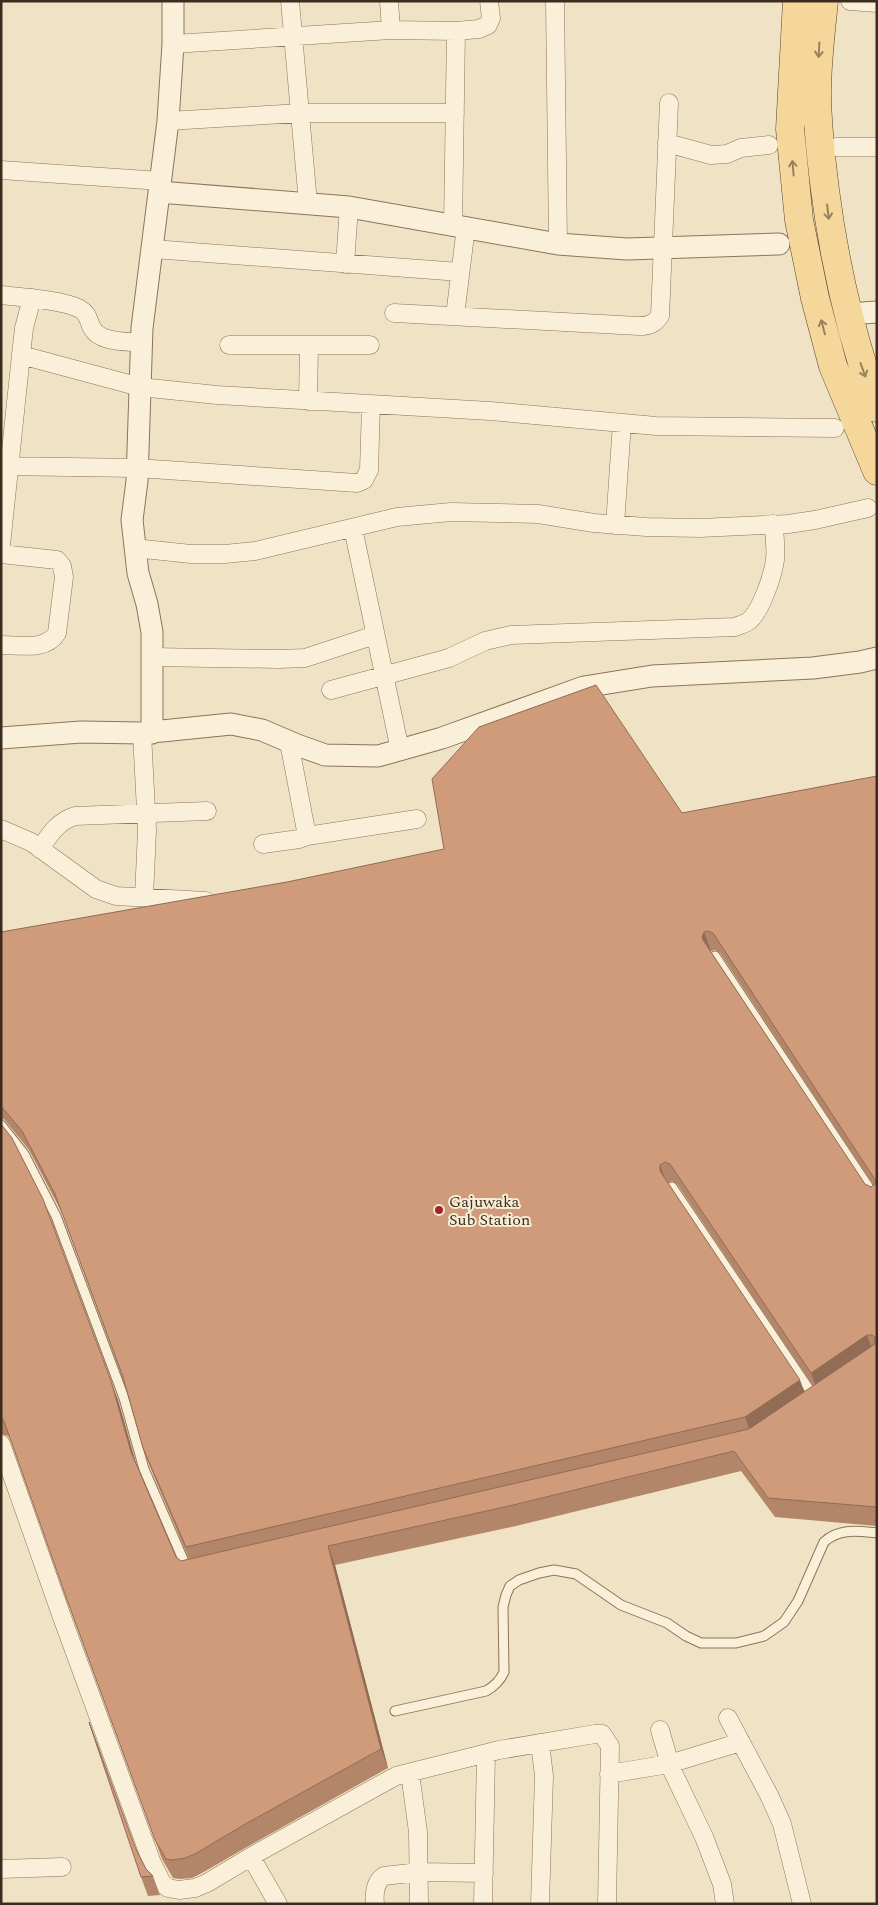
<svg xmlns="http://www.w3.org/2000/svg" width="878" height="1905" font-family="Spectral,serif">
  <rect width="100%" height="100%" fill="#f0e2c5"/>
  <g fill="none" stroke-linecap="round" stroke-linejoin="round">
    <defs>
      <path id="service" d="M715 956 877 1200
        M1 1125 24 1154 56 1216 124 1398 144 1469 188 1571
        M672 1187 815 1398
        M395 1711 486 1691C495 1686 500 1681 504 1672L503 1607 506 1595 510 1586 519 1580 539 1573 554 1570 576 1574 621 1605 667 1623 686 1636 701 1643H736L764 1636 784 1622 798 1601 824 1542C839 1528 857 1531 877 1533"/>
      <path id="minor" d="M290 1 308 203
        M389 1 391 30 456 31 453 226
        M555 1 558 244
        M850 1 877 3
        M456 31 479 29 488 25 491 18 489 1
        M173 44 391 30
        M168 121 301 113H455
        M667 143 711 155 727 154 741 148 769 145
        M836 147H877
        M1 170 161 181
        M153 249 460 272
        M345 264 349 207
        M1 295C20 297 65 300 80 309 89 314 88 321 92 328 100 343 127 341 142 343
        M394 313 639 326C649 326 654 324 660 316L669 103
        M455 316 466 227
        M229 345H370
        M21 355 140 387 217 395 490 411 656 426 835 428
        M308 401 309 345
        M1 466 137 468 357 483 364 480 369 470 371 405
        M615 525 622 423
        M353 528 400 750
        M1 545 21 355 24 328 32 298
        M134 548 191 554H225L255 551 397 517 451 512 538 514 594 523 646 527 700 528 788 524 815 520 868 508
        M1 554 57 560 62 566 64 577 57 633C46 651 20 645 1 645
        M151 657 279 659 305 658 375 635
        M331 690 449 658 485 641 511 635 735 627C739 625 745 624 749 621 761 611 773 575 775 560 776 548 775 536 773 524
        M142 733 147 830 144 897
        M1 829 31 842 96 889 116 896 206 901
        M307 836 417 819
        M263 844 299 839 307 836 289 742
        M40 849C50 834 57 822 75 816L207 811
        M1 1444 63 1620 152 1863 162 1883 168 1888 179 1890 195 1888 207 1883 259 1852 396 1776 499 1750 595 1734H602L610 1746 607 1904
        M728 1718 769 1795 782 1824 802 1904
        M660 1730 671 1768 704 1837 722 1884 725 1904
        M410 1773 418 1832 419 1904
        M609 1774 669 1764 741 1742
        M251 1857 278 1904
        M1 1869 62 1867
        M375 1904C374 1894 375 1882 384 1876L419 1872 484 1873
        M483 1904 486 1754
        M540 1904 544 1776 540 1743"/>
      <path id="tertiary" d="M159 192 349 207 558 244 627 249 779 244
        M847 314 877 312
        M152 733V632L147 604 138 573 132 520 137 481 142 328 168 121 173 44V1
        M1 738 81 732 142 733 231 724 262 730 297 745 325 755 378 756 442 738 584 687 652 676 813 668 860 662 877 658"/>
      <path id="primary" d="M797 1 790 129 799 220 815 298 833 366 877 471
        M824 1C821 31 817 62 817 92 817 125 821 158 825 190 835 267 851 336 877 408"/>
    </defs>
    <use href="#service" stroke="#8d745a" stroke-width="11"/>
    <use href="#minor" stroke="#8d745a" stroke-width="19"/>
    <use href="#tertiary" stroke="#8d745a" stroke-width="23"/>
    <use href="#primary" stroke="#5a422e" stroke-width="29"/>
    <use href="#service" stroke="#faf0d9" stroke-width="9"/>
    <use href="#minor" stroke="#faf0d9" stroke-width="18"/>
    <use href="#tertiary" stroke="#faf0d9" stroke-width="21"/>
    <use href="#primary" stroke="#f5d79c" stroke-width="28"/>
  </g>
  <path fill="#b38569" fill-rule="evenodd" d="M877 776V1526L775 1517 741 1471 516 1526 335 1565 388 1768 254 1843 202 1873 192 1878 179 1879 173 1878 162 1859 66 1597 11 1440 8 1436 1 1434V1124L118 1400 136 1463 176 1557 181 1561 189 1559 150 1467 143 1448 123 1379 62 1213 29 1150 4 1119 1 1120V932L682 813ZM715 950 720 953 873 1185 871 1187 865 1184 711 952V951ZM672 1181 677 1184 813 1386 805 1392 668 1183Z
    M135 1847 146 1869 153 1876 160 1895 148 1896 141 1877Z"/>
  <path fill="#926c55" d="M704 932 711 951 709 956 702 937Z
    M660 1165 667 1184 660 1171Z
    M867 1335 874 1355 818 1392 811 1373Z
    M800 1380 807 1399 752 1436 745 1417Z
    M111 1381 118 1400 138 1471 131 1452Z
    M328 1546 335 1565 388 1768 381 1749Z"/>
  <path fill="#d09b7a" stroke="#926c55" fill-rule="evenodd" d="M596 685 682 813 877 776V1507L768 1498 734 1451 509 1506 328 1546 381 1749 247 1823 195 1854 185 1858 172 1860 166 1859 155 1840 66 1597 4 1421 1 1417V1124L12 1138 43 1199 111 1381 131 1452 176 1557 181 1561 749 1429 875 1344V1337L872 1335H867L811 1373 670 1164 665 1162 660 1165V1171L800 1380 745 1417 186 1547 143 1448 123 1377 55 1194 22 1131 1 1106V932L287 882 444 849 432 779 479 727ZM708 931 713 933 876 1181 875 1184 871 1187 865 1184 703 940 702 937 704 932Z
    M89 1722 135 1847 146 1869 153 1876 141 1877Z"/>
  <defs><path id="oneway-shaft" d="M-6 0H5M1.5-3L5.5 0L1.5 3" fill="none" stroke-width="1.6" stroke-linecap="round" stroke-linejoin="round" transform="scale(1.25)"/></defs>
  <g stroke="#98825e">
    <use href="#oneway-shaft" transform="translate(819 50) rotate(93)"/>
    <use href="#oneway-shaft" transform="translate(793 168) rotate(-95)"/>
    <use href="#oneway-shaft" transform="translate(828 212) rotate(83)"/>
    <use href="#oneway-shaft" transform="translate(823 327) rotate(-105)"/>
    <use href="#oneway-shaft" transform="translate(863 370) rotate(70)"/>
  </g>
  <circle fill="#9f272b" stroke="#f7edd5" stroke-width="2" cx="439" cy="1210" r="5"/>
  <g text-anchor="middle" stroke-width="4" stroke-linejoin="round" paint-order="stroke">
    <g font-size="16" fill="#3c2c1f" stroke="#f7edd5" text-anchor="start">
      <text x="449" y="1207">Gajuwaka<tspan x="449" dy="18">Sub Station</tspan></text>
    </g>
  </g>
  <rect width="878" height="1905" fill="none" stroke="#3c2c1f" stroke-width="5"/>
</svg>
